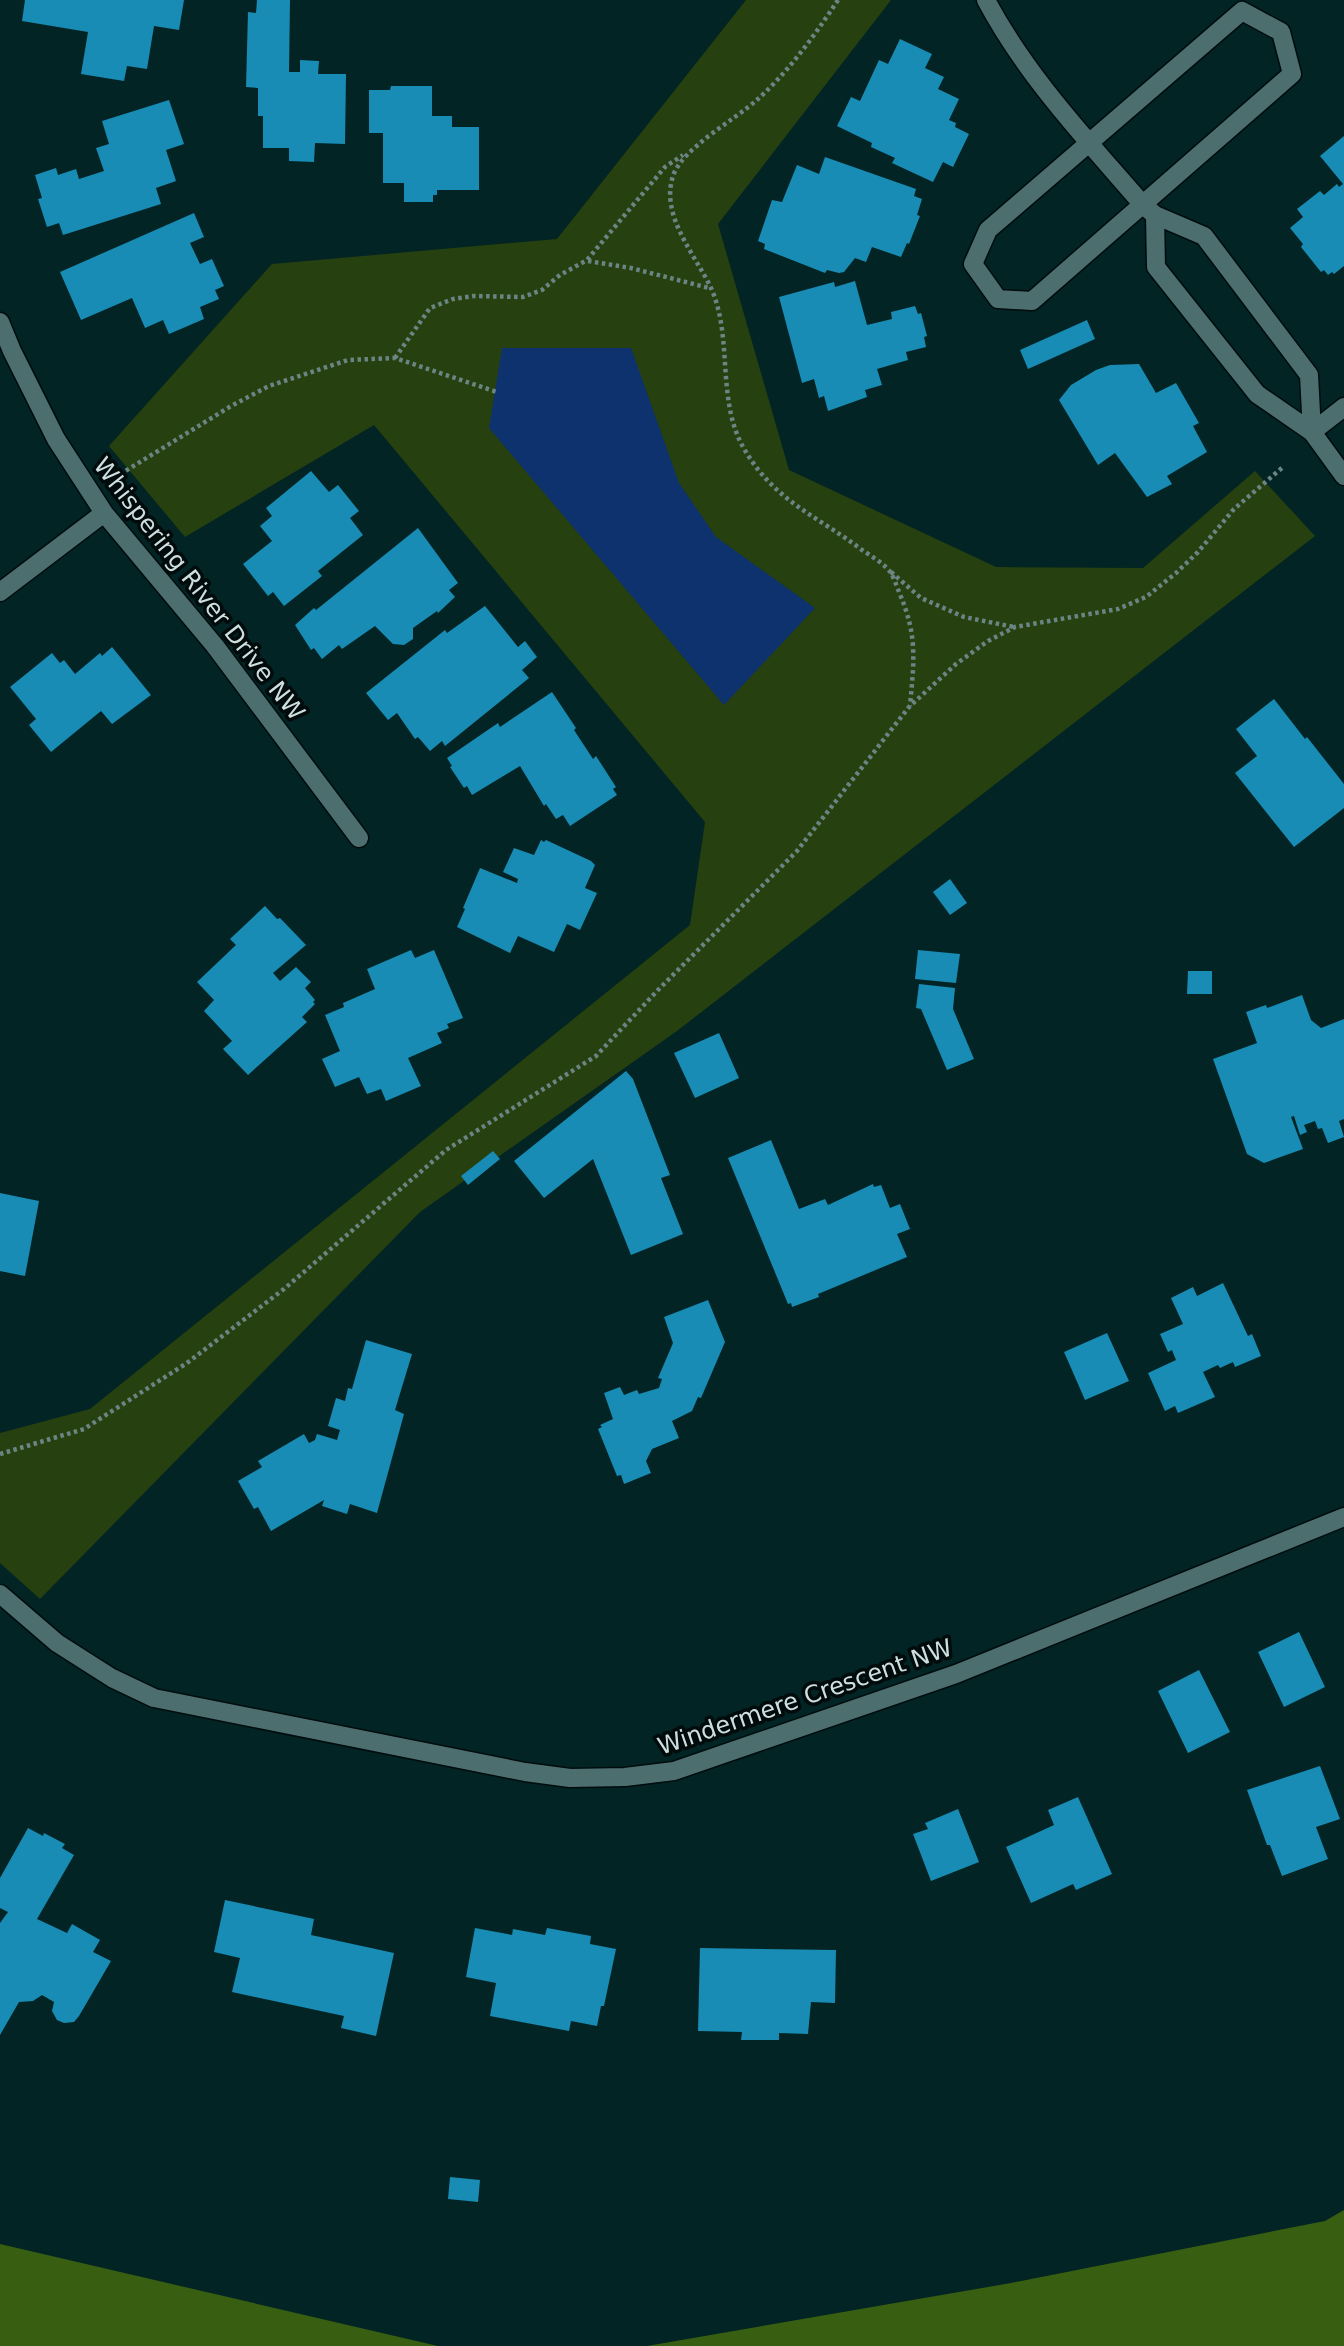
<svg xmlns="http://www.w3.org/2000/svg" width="1344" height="2346" font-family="'DejaVu Sans',sans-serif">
  <rect width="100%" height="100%" fill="#032424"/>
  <path fill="#26400f" d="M746 0H891L718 224 789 470 996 567 1143 568 1255 471 1315 536 677 1031 420 1212 40 1599 0 1563V1433L90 1409 690 925 705 822 374 425 185 537 109 446 272 264 557 239Z"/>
  <path fill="#385e12" d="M1344 2210V2346H647L1011 2283 1325 2221Z
    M0 2244 438 2346H0Z"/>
  <path fill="#0d326d" d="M502 348H631L679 483 716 537 815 608 724 705 489 428Z"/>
  <path fill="#188cb4" d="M25 0H184L179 30 154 26 147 69 127 66 124 81 81 74 88 32 22 21Z
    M257 0H290L289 72H300V60L319 61 318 74H346L345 144 315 143 314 162 289 161V148H263V116H258V88L246 87 248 12 256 13Z
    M900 39 932 54 925 68 944 77 938 89 959 99 949 120 956 123 955 127 969 134 953 167 943 162 933 182 892 163 895 158 871 147 872 143 837 126 851 97 860 101 879 60 888 64Z
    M391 86H432V116H452V127H479V190H437V195H433V202H404V183H383V133H369V90H390Z
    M169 100 184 144 166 150 176 181 156 188 161 204 63 235 59 223 47 227 38 199 42 198 35 175 56 168 58 175 76 169 79 179 104 171 96 148 109 144 102 121Z
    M1344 136V266L1334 274 1332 272 1328 275 1324 270 1321 272 1301 247 1303 244 1290 228 1303 217 1297 209 1320 191 1324 195 1337 184 1339 187 1343 184 1320 156Z
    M825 157 916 189 914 196 922 199 917 215 920 216 909 244 907 243 901 257 872 247 866 262 855 258 844 272 839 273 827 270 825 273 764 249 765 244 758 241 772 200 782 202 797 165 819 174Z
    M194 213 204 237 190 243 200 264 212 259 224 286 215 290 219 299 200 307 204 319 169 334 163 320 145 328 132 298 81 320 60 272Z
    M855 281 867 325 892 319 891 312 915 306 918 314 921 313 927 336 924 337 926 347 906 352 908 360 877 369 882 385 865 390 867 397 828 411 824 396 819 398 814 379 802 383 779 297 834 282 835 287Z
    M1087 320 1095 339 1028 369 1020 350Z
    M1139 364 1156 393 1176 383 1199 423 1193 426 1207 452 1167 476 1172 484 1147 497 1115 453 1098 465 1059 400 1071 385 1096 370 1110 365Z
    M311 471 329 492 338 485 359 511 350 518 363 535 318 571 322 576 284 606 273 592 268 596 243 564 272 541 260 526 272 516 266 508Z
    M418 528 458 583 449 590 455 597 438 613 437 611 413 628V639L404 645 393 644 375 626 342 649 339 645 322 659 314 648 311 650 295 625 314 608 316 610Z
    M485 606 518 647 525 641 537 657 522 670 529 678 445 746 442 741 430 751 418 737 415 739 397 713 388 720 366 693 445 630 447 633Z
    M112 647 151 695 112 724 101 711 51 752 29 725 36 719 10 687 52 653 60 663 64 660 75 674 100 653 102 656Z
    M552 692 576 728 574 730 593 759 596 756 616 787 613 789 617 795 570 826 563 815 556 819 546 804 544 806 520 766 472 795 467 786 464 788 450 767 452 766 447 758 498 723 500 727Z
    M1274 699 1305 739 1307 737 1344 784V808L1294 847 1235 773 1257 756 1236 729Z
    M541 840 544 842 546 840 591 861 595 865 585 888 597 893 580 930 567 924 554 952 518 936 510 953 457 927 465 909 463 908 480 868 517 883 518 879 503 872 514 848 534 855Z
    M950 879 967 903 950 915 933 892Z
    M265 906 277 919 280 918 306 945 273 973 280 981 296 967 311 982 305 988 315 1000 313 1002 315 1004 302 1017 307 1022 248 1075 223 1049 232 1041 204 1011 214 1000 197 982 236 945 230 939Z
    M411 950 415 958 434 950 463 1018 447 1024 449 1028 437 1033 442 1043 408 1058 421 1086 386 1101 381 1089 367 1094 359 1077 335 1087 322 1059 340 1051 325 1015 344 1007 343 1003 375 989 367 969Z
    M918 950 960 954 956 983 915 979Z
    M1188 971H1212V994H1187Z
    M919 984 955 988 953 1009 974 1059 947 1070 921 1009 916 1008Z
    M1302 995 1311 1020 1321 1028 1344 1019V1119L1339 1121 1344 1137 1328 1143 1322 1128 1318 1129 1315 1121 1304 1125 1307 1132 1300 1135 1294 1116 1291 1117 1303 1149 1264 1163 1247 1154 1213 1059 1257 1043 1246 1012 1266 1005 1267 1008Z
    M719 1033 739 1078 695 1098 674 1053Z
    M626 1071 633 1079 670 1175 661 1178 683 1234 631 1255 593 1159 544 1198 514 1161Z
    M771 1140 799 1209 825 1199 828 1205 873 1184 874 1187 881 1185 890 1208 900 1204 910 1229 897 1234 907 1257 818 1294 819 1297 792 1307 791 1303 788 1304 728 1158Z
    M493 1151 500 1159 468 1185 461 1176Z
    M0 1193 39 1201 25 1276 0 1271Z
    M1223 1283 1248 1336 1252 1334 1261 1356 1235 1367 1233 1362 1220 1368 1218 1365 1203 1372 1215 1397 1178 1413 1175 1406 1165 1411 1148 1373 1176 1360 1172 1350 1168 1352 1160 1334 1183 1324 1171 1298 1193 1287 1197 1296Z
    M708 1300 725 1342 701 1398 698 1397 692 1411 672 1421 679 1438 652 1449 646 1461 651 1473 624 1484 621 1475 617 1476 598 1429 602 1427 600 1425 613 1419 604 1393 620 1387 624 1395 637 1390 639 1394 659 1388 662 1379 658 1378 673 1343 664 1317Z
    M1107 1333 1129 1381 1085 1400 1064 1352Z
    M366 1340 412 1354 395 1410 404 1414 377 1513 350 1504 347 1514 322 1506 324 1500 271 1531 258 1507 254 1509 238 1481 262 1467 258 1461 304 1434 309 1443 315 1440 317 1434 337 1440 340 1430 328 1426 336 1398 345 1401 348 1388 352 1389Z
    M1299 1632 1325 1687 1284 1707 1258 1652Z
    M1199 1670 1230 1732 1188 1753 1158 1691Z
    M1320 1766 1340 1819 1316 1827 1328 1859 1282 1876 1270 1845H1267L1247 1790Z
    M1078 1797 1112 1874 1076 1890 1073 1884 1031 1903 1006 1847 1054 1825 1048 1810Z
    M958 1809 979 1862 931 1881 913 1834 928 1829 925 1823Z
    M28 1828 43 1836 44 1833 65 1844 62 1848 74 1855 37 1919 67 1933 72 1924 100 1940 93 1952 111 1961 79 2016 74 2022 64 2023 57 2020 52 2011 54 2002 42 1995 33 2001 19 2002 0 2035V1923L8 1912 0 1908V1878Z
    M225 1900 314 1919 311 1935 394 1953 376 2036 341 2028 344 2016 232 1992 240 1958 214 1952Z
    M475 1928 512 1935 513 1929 545 1935 547 1928 591 1936 590 1944 616 1949 604 2006H601L597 2026 571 2021 569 2031 490 2016 496 1983 466 1977Z
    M700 1948 836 1950 835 2003 811 2002 808 2034 779 2033V2040H741L742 2032 698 2031Z
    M450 2177 480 2180 478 2202 448 2199Z"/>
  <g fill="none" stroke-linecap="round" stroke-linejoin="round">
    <defs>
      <path id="street" d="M986 0C1027 77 1087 140 1143 205L1155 215 1204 236 1309 375 1312 432
        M1242 11 1281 32 1292 74 1032 301 998 299 973 264 988 230Z
        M1155 215 1156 267 1257 394 1312 432 1344 476
        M0 322 12 351 56 439 104 513 215 646 359 838
        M0 592 104 513
        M0 1594 57 1643 112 1678 154 1698 525 1772 570 1778 625 1777 674 1771 956 1674 1344 1517"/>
      <path id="secondary" d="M1312 432 1344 407"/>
    </defs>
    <use href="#street" stroke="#000c0d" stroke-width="21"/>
    <use href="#secondary" stroke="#000c0d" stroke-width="21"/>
    <path stroke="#6b8484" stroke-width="4.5" stroke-dasharray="3.5 3.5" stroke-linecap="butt" d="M838 0C815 35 789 71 758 99 735 120 682 148 673 176 660 216 695 254 711 288 734 339 715 403 746 452 776 502 819 517 862 550 871 556 885 564 891 573 894 579 897 586 899 592 918 636 914 661 910 706
      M588 261 631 268 709 288
      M395 358 430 308 453 299 474 296 523 297 542 290 560 275 587 260 665 167 683 155
      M114 478 231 406 269 386 348 360 395 358 497 392
      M891 572 921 598 964 617 1014 627
      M0 1454 84 1429 187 1363 284 1289 446 1150 596 1056 658 990 797 851 909 707 956 664 988 641 1015 627 1118 609 1146 597 1176 573 1198 552 1234 509 1283 467"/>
    <use href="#street" stroke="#4d6e6e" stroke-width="18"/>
    <use href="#secondary" stroke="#4d6e6e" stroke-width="18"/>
  </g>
  <g text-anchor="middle" stroke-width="7" stroke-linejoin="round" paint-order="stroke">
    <g font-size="24" fill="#cedfdf" stroke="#020b0b">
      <text transform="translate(199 589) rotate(52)" y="8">Whispering River Drive NW</text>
      <text transform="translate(805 1697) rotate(-19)" y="8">Windermere Crescent NW</text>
    </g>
  </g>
</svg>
